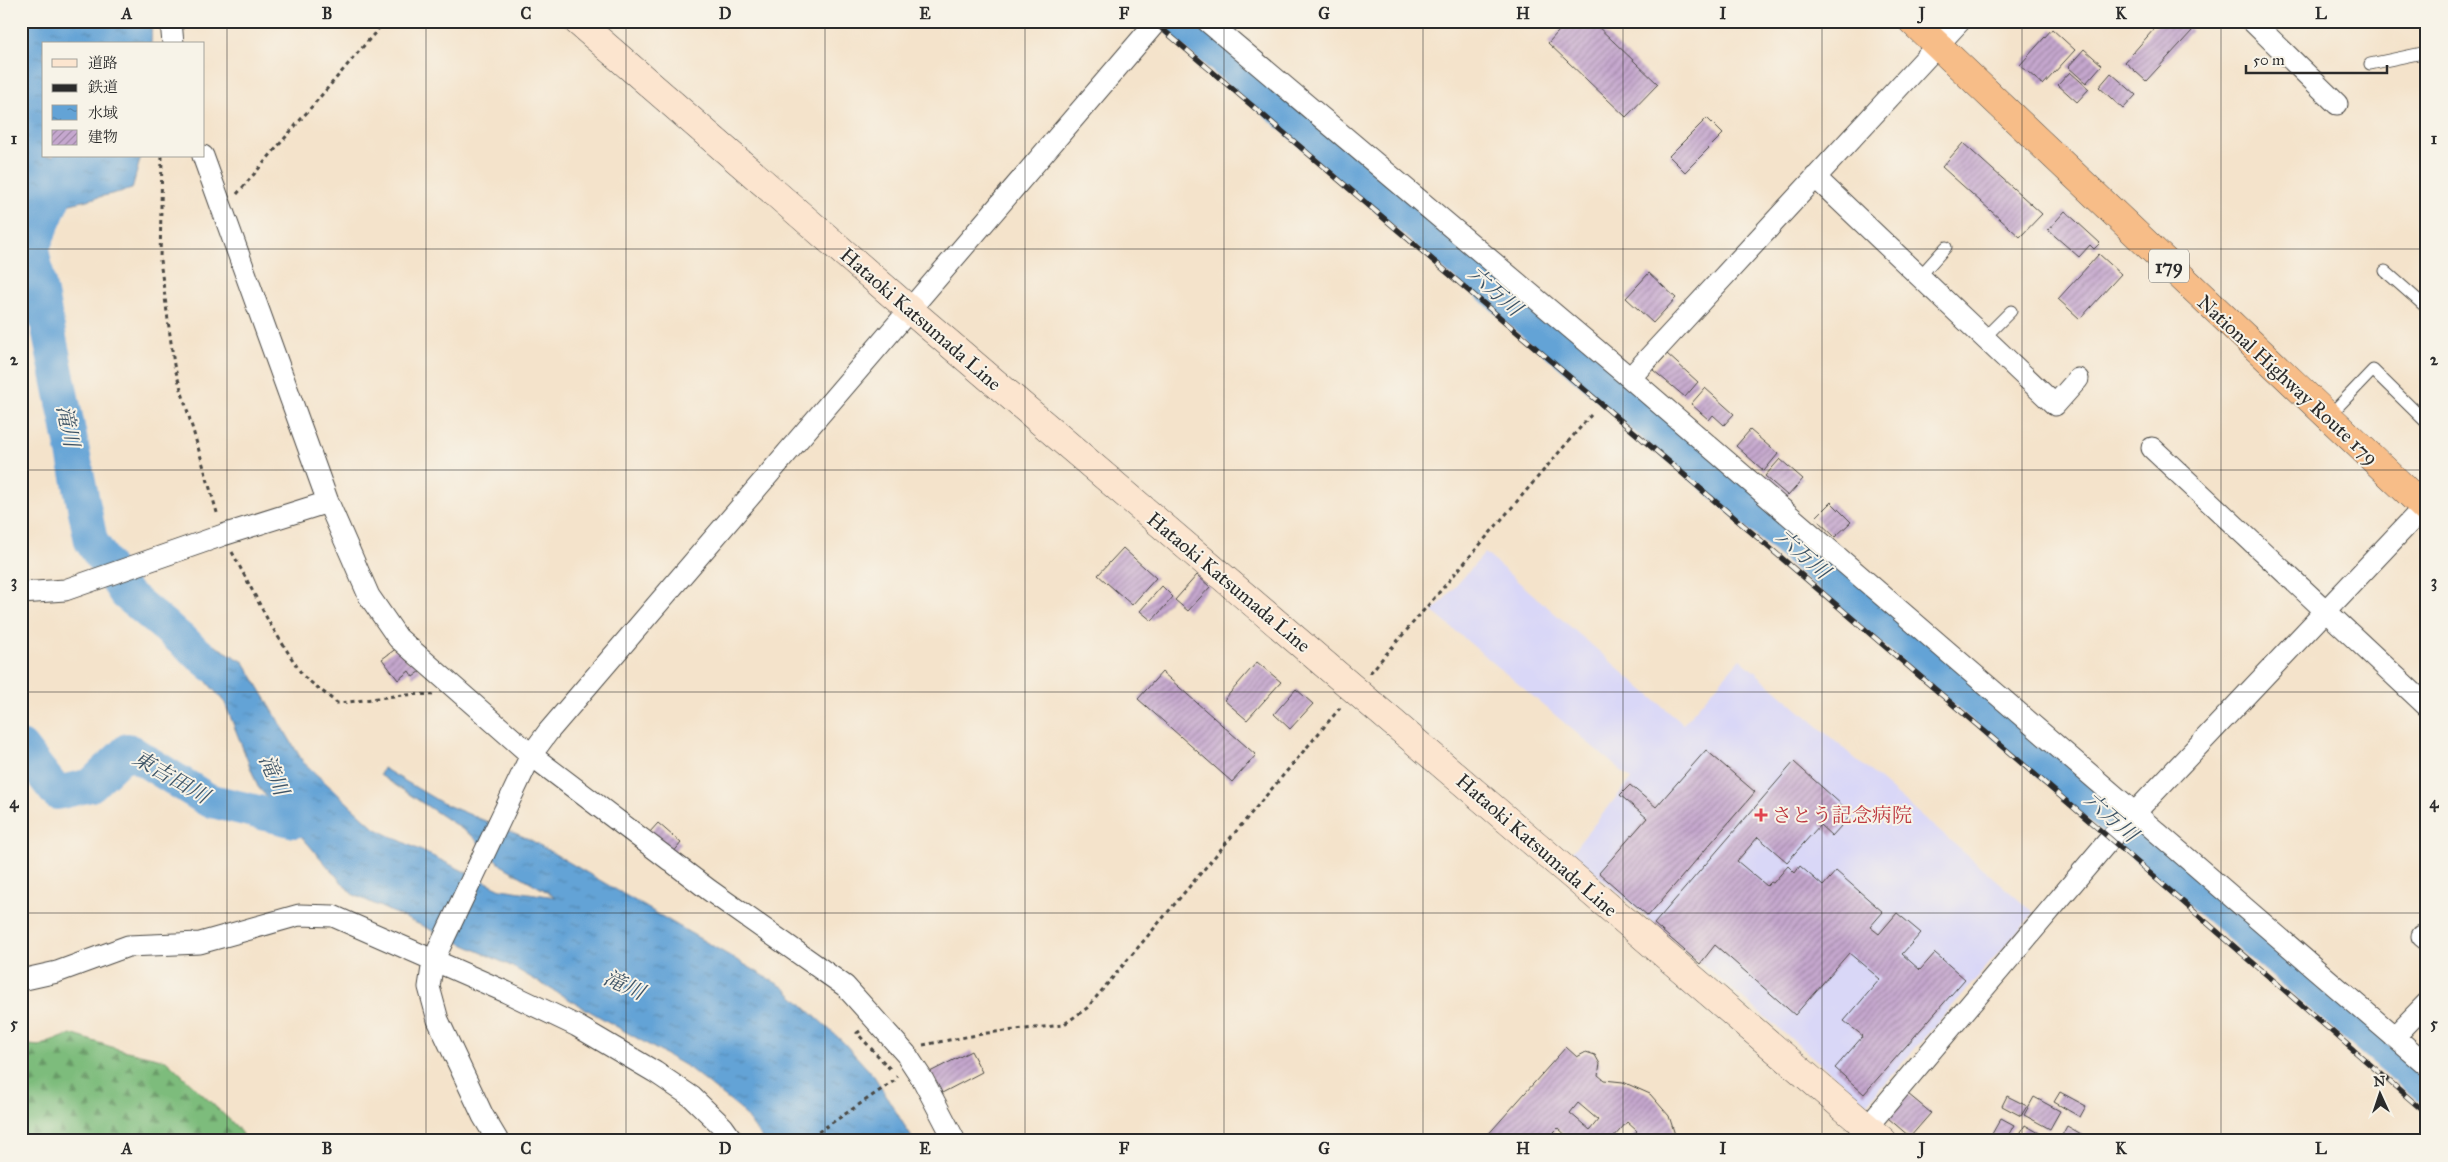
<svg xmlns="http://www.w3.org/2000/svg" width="2448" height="1162" font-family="'IM FELL Great Primer','Noto Serif JP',serif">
  <defs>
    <pattern id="forest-firs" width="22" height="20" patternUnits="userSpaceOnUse" patternTransform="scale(1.25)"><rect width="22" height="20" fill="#7dbc7c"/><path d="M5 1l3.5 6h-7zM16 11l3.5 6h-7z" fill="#679966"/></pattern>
    <pattern id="water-ripples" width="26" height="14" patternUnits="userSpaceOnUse" patternTransform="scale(1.25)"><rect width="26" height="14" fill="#63a3d6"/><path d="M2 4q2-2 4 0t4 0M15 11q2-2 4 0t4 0" fill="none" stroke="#5285ae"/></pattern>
    <pattern id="building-hatch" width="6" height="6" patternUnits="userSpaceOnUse" patternTransform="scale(1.25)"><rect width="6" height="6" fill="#c5a7ce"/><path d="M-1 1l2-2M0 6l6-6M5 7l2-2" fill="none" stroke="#a088a7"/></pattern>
  </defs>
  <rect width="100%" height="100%" fill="#f7f3e8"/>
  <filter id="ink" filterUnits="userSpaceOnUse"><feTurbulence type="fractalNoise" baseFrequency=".02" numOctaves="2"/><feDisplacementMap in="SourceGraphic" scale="10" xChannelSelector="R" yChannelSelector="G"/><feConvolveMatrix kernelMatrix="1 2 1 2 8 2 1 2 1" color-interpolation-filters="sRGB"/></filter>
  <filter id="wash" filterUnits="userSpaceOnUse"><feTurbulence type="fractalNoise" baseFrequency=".0096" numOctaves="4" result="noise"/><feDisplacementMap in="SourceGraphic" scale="20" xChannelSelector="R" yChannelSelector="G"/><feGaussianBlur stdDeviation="1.12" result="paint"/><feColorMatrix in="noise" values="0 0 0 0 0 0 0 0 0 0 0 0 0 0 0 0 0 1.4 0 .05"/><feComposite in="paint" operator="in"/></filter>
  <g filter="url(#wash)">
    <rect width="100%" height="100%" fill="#f4e3cb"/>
    <path fill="#d9d7f7" d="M1485 553 1683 724 1740 659 2034 913 1867 1103 1571 853 1631 779 1433 612Z"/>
    <path fill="url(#forest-firs)" stroke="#547454" d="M71 1034 118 1049 166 1060 236 1126 247 1141H21V1044L39 1046Z"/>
    <path fill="url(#water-ripples)" stroke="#476780" d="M25 21H152L151 44H44V156H141L132 189 21 216V108Z
      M185 629 244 662 303 762 376 829 501 889 556 897 501 865 471 835 380 775 383 768 442 803 529 839 783 987 843 1042 874 1076 914 1141H764L741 1110 689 1068 509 965 352 894 258 787 225 703 201 675 165 645Z"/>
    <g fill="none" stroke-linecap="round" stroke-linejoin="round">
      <path stroke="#63a3d6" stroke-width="34" d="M1179 21 2427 1087
        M72 156 32 249 91 541 125 593 213 666
        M21 747 57 793 91 785 128 750 208 800 295 821"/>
    </g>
    <g id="blocks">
      <path fill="url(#building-hatch)" fill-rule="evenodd" d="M1568 21H1592L1658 84 1626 117 1548 43Z
        M2161 21H2181L2192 31 2146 81 2125 62Z
        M2052 29 2075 50 2043 85 2020 65Z
        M2084 49 2102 65 2086 83 2068 67Z
        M2070 72 2089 89 2077 102 2058 85Z
        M2111 73 2136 95 2123 109 2099 87Z
        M1707 118 1723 134 1685 172 1669 156Z
        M1963 143 2042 214 2020 237 1942 167Z
        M2065 211 2100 243 2094 249 2090 245 2079 257 2048 230Z
        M2099 254 2121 274 2080 319 2058 299Z
        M1649 273 1676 298 1653 323 1626 298Z
        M1667 354 1698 382 1685 397 1653 370Z
        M1705 388 1734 414 1724 425 1713 415 1709 420 1691 404Z
        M1750 430 1778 454 1764 471 1736 446Z
        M1780 459 1803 479 1788 496 1765 476Z
        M1831 502 1851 522 1835 537 1815 518Z
        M1123 548 1156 578 1132 605 1098 575Z
        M1197 575 1210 587 1188 611 1175 600Z
        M1162 586 1173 597 1152 621 1140 611Z
        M397 648 408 662 412 659 421 671 413 677 409 671 398 680 382 659Z
        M1257 662 1281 682 1247 720 1224 700Z
        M1162 672 1256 755 1232 782 1138 699Z
        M1296 689 1313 704 1290 729 1274 714Z
        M1706 750 1755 792 1648 916 1599 873 1647 818 1620 795 1630 785 1656 807Z
        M1794 762 1852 814 1832 836 1820 825 1787 862 1758 837 1737 861 1767 886 1771 882 1773 883 1788 866 1795 873 1800 866 1823 886 1836 871 1883 912 1870 927 1879 934 1897 913 1921 933 1902 954 1920 970 1935 953 1965 979 1864 1094 1835 1068 1863 1036 1844 1021 1880 979 1849 953 1795 1015 1715 945 1700 964 1654 924Z
        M658 823 681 843 673 853 649 833Z
        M1566 1047 1577 1057 1586 1052 1595 1055 1600 1064 1598 1075 1604 1080 1623 1082 1650 1094 1669 1116 1677 1141H1628L1637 1131 1627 1122 1613 1138 1616 1141H1572L1558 1128 1545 1141H1488L1485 1138ZM1578 1103 1598 1120 1590 1130 1570 1113Z
        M971 1051 982 1072 942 1093 930 1072Z
        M2060 1092 2086 1106 2080 1117 2054 1102Z
        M1908 1094 1931 1113 1910 1137 1888 1118Z
        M2007 1096 2027 1106 2021 1116 2002 1106Z
        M2034 1097 2060 1111 2050 1129 2024 1115Z
        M2001 1118 2014 1125 2005 1141 1992 1134Z
        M2025 1125 2053 1141H2016Z
        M2067 1126 2083 1135 2080 1141H2059Z"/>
    </g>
  </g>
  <g filter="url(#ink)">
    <use href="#blocks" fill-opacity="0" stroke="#494743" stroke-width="1"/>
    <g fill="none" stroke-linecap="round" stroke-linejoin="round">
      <defs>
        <path id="lane" d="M2370 64 2427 52
          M2385 271 2427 308
          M1920 276 1946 247
          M1984 338 2011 311
          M2329 416 2373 370 2427 423"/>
        <path id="street" d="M171 21 173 44
          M1207 21 1630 378 2427 1065
          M2252 21 2337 104
          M203 156 328 502 369 596 398 638 531 755 709 890 845 986 906 1054 923 1080 955 1141
          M1815 177 2055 405 2078 379
          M1630 378 1960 21
          M2152 448 2427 706
          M21 593 65 590 223 535 328 502
          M2422 936 2427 940
          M21 980 57 972 128 946 200 943 299 915 333 916 506 992 577 1026 655 1072 692 1097 723 1127 733 1141
          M2394 1037 2427 1003
          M498 1141 483 1116 438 1020 429 987 433 961 531 755 548 732 1157 21
          M1855 1141 2110 839 2424 507 2427 499"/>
        <path id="secondary" d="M577 21 910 310 1883 1141"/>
        <path id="highway" d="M1912 21 2427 510"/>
      </defs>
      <use href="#lane" stroke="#494743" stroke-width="13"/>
      <use href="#street" stroke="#494743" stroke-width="23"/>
      <use href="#secondary" stroke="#494743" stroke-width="29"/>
      <use href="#highway" stroke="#494743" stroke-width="29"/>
      <path stroke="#494743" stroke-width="3" stroke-dasharray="4 4" stroke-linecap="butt" d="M162 156 160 260 174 365 218 516
        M237 194 385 21
        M232 552 270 624 303 676 337 703C369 701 401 692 433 695
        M1370 673 1591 415
        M860 1031 857 1033 891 1070
        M923 1045 987 1033 1063 1025 1087 1008 1340 708
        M805 1141 894 1081 897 1076"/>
      <use href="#lane" stroke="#fff" stroke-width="11"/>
      <use href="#street" stroke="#fff" stroke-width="21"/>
      <use href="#secondary" stroke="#fce5cf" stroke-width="28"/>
      <use href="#highway" stroke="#f7bd88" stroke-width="28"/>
      <defs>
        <path id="rail" d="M1153 21 2107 836 2427 1114"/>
      </defs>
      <use href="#rail" stroke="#2b2b2b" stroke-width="5.5"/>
      <use href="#rail" stroke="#f7f3e8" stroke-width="4" stroke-dasharray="11" stroke-linecap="butt"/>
    </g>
  </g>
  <path fill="none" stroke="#2b2b2b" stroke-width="1" stroke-opacity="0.55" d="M227 21V1141M426 21V1141M626 21V1141M825 21V1141M1025 21V1141M1224 21V1141M1423 21V1141M1623 21V1141M1822 21V1141M2022 21V1141M2221 21V1141M21 249H2427M21 470H2427M21 692H2427M21 913H2427"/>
  <path fill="#e0444e" stroke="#f7f3e8" stroke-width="2" d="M1758.5 807.5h5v5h5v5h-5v5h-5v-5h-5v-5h5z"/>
  <g text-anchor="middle" stroke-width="4" stroke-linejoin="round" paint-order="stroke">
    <rect fill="#f7f3e8" stroke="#686764" stroke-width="1" x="2149" y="249.5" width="40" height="33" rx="4"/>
    <g font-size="19" font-weight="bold" fill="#2b2b2b">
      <text x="2169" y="273">179</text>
    </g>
    <g font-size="20" fill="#2b2b2b" stroke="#f7f3e8">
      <text transform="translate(921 319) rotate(41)" y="7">Hataoki Katsumada Line</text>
      <text transform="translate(2288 380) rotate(43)" y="7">National Highway Route 179</text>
      <text transform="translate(1229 582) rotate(40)" y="7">Hataoki Katsumada Line</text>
      <text transform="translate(1537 845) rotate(41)" y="7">Hataoki Katsumada Line</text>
    </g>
    <g font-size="20" fill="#be3a42" stroke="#f7f3e8" text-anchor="start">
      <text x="1772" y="822">さとう記念病院</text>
    </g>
    <g font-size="21" font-style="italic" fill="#3f5567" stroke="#f7f3e8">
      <text transform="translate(1495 291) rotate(41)" y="7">六万川</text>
      <text transform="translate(68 426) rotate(79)" y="7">滝川</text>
      <text transform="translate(1803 554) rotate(41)" y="7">六万川</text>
      <text transform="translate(274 775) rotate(66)" y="7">滝川</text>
      <text transform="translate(171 777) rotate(30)" y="7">東吉田川</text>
      <text transform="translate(2111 817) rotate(41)" y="7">六万川</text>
      <text transform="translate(624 985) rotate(24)" y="7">滝川</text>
    </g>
  </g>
  <rect width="2448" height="1162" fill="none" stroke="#f7f3e8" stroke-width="55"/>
  <rect x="42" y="42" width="162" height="115" fill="#f7f3e8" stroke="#a5a39c"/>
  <rect x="52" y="59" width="25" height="8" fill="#fce5cf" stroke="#a5a39c"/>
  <text x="88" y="68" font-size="15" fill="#2b2b2b">道路</text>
  <rect x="52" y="84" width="25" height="8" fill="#2b2b2b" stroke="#a5a39c"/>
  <text x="88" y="92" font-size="15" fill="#2b2b2b">鉄道</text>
  <rect x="52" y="105" width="25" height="15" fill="url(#water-ripples)" stroke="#a5a39c"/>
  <text x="88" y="118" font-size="15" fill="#2b2b2b">水域</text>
  <rect x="52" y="130" width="25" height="15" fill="url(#building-hatch)" stroke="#a5a39c"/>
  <text x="88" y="142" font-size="15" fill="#2b2b2b">建物</text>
  <g transform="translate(2380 1094) rotate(357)" stroke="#f7f3e8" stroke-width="4" paint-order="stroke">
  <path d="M0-4L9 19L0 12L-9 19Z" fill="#2b2b2b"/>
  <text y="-8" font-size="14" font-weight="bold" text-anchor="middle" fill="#2b2b2b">N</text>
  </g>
  <path d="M2246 65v8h141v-8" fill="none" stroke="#2b2b2b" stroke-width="2.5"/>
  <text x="2253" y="65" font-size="15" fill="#2b2b2b" stroke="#f7f3e8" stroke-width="4" paint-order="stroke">50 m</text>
  <rect x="28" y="28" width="2392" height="1106" fill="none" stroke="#2b2b2b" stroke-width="2"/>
  <g font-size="16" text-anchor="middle" font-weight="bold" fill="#2b2b2b">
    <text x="127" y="19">A</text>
    <text x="327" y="19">B</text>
    <text x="526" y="19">C</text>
    <text x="725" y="19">D</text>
    <text x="925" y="19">E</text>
    <text x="1124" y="19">F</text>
    <text x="1324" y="19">G</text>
    <text x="1523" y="19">H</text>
    <text x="1723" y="19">I</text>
    <text x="1922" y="19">J</text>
    <text x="2121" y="19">K</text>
    <text x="2321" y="19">L</text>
    <text x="14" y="144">1</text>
    <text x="2434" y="144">1</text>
    <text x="14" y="365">2</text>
    <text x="2434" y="365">2</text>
    <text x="14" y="587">3</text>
    <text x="2434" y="587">3</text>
    <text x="14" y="808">4</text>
    <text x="2434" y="808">4</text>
    <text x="14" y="1029">5</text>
    <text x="2434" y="1029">5</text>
    <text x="127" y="1154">A</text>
    <text x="327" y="1154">B</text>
    <text x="526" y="1154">C</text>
    <text x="725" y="1154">D</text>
    <text x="925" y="1154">E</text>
    <text x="1124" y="1154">F</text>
    <text x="1324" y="1154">G</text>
    <text x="1523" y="1154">H</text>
    <text x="1723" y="1154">I</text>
    <text x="1922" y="1154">J</text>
    <text x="2121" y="1154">K</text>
    <text x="2321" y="1154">L</text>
  </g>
</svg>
